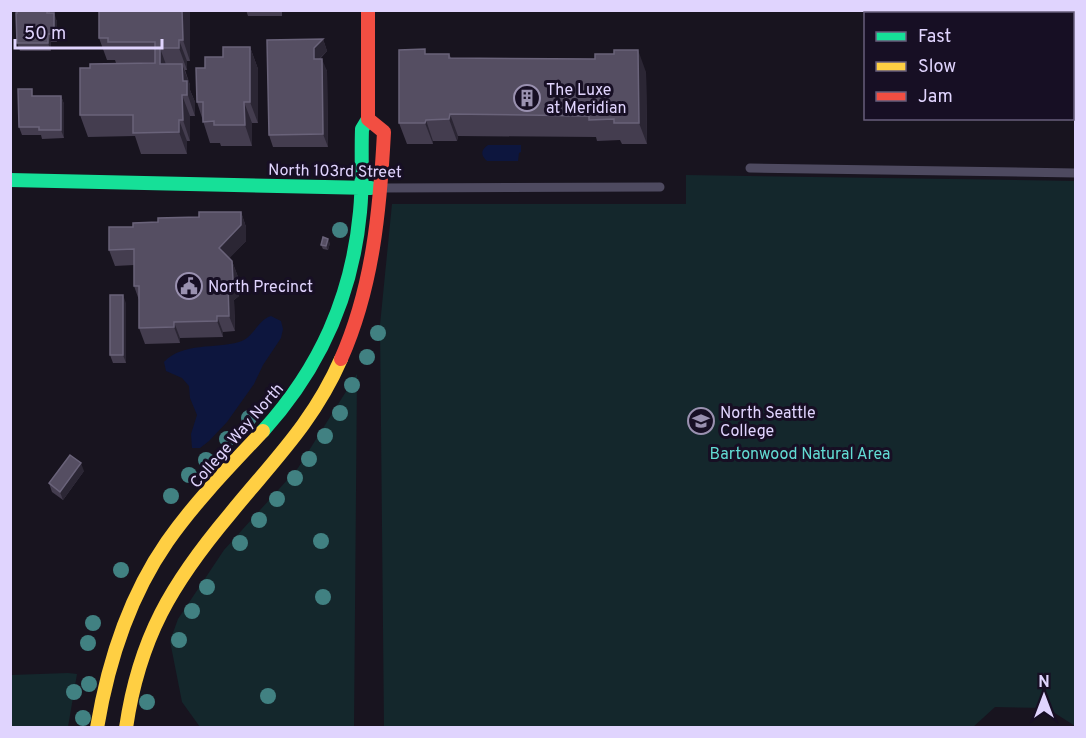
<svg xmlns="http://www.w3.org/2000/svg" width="1086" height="738" font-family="Overpass,sans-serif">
  <rect width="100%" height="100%" fill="#18141f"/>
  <path fill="#14272c" d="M686 175 1075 181V726L1047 708 995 707 972 728 384 727 380 325 392 204H686Z
    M357 374 354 727H200L182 702 170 641 178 619 224 550 298 468Z
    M68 673 77 674 68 727H11V675Z"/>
  <path fill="#0d163e" d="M488 145H521V152L519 153 518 161H487C481 156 480 150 488 145Z
    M271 316 281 321 283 329 281 338 263 365 254 384 227 422 209 441 200 448H192L191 434 197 415 190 398 189 386 182 378 166 371 164 362C183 342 215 349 239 342 254 338 257 320 271 316Z"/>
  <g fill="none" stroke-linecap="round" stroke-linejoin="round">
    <path stroke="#4e4a60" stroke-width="9" d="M980 10 985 14
      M1072 47H1076
      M750 168 1076 173
      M382 188 660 187"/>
    <path stroke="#16e098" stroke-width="14" d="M10 180 371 188
      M263 431C320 368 352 297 360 212 363 184 361 157 362 129L368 119"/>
    <path stroke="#ffcf43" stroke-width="14" d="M97 728C108 662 129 597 167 542 195 502 230 466 263 431
      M126 728C139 638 172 583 230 514 273 461 313 423 341 359"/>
    <path stroke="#f24e42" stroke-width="14" d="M368 10V119
      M341 359C373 287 380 209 384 132L368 119"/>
  </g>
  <g fill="#418182">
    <circle cx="340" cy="230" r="8"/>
    <circle cx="378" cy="333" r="8"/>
    <circle cx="367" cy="357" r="8"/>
    <circle cx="352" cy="385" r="8"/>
    <circle cx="340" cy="413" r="8"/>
    <circle cx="249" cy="418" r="8"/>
    <circle cx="325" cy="436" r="8"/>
    <circle cx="227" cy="439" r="8"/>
    <circle cx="309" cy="459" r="8"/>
    <circle cx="206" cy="460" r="8"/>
    <circle cx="189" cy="475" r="8"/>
    <circle cx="295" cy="478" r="8"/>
    <circle cx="171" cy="496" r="8"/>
    <circle cx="277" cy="499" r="8"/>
    <circle cx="259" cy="520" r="8"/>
    <circle cx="321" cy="541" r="8"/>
    <circle cx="240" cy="543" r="8"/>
    <circle cx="121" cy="570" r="8"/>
    <circle cx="207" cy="587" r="8"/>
    <circle cx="323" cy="597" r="8"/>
    <circle cx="192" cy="611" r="8"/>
    <circle cx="93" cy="623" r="8"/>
    <circle cx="179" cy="640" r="8"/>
    <circle cx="88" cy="643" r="8"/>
    <circle cx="89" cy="684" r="8"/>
    <circle cx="74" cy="692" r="8"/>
    <circle cx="268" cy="696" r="8"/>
    <circle cx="147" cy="702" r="8"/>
    <circle cx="83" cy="718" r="8"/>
  </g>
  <path fill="#443d4f" d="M17 10H50V13L57 21V42H51V51H20L17 43Z
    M190 10V61H187V70H185L190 85V90L195 102V116H190V141H187V154H141L135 136 88 137 80 115 90 68 155 63H116L115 60H107L99 38Z
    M246 10H282V16H248Z
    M323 39 327 51 320 59 327 71 328 147H273L269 135Z
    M250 47 258 69V123H252V146H221L220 143H210L197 102 205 68 223 57Z
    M427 54H449L451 58 595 59 646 72 647 144H622L620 140 597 141 596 137 458 136 457 141H433V144H407L399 123Z
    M34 96H61L64 104V138L42 139 41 135H22L19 127Z
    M241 212 246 227V241L229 258 232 261 238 277 239 296 234 300 235 331 223 332V337L180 338V343L145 344 139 328V300L134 286V265L115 266 109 250 133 227 158 222Z
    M330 243 328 250 323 249 321 245Z
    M126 303V363H113L110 355Z
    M84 471 63 500 52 492 49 483Z"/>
  <path fill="#2b2634" d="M182 10 190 11V61L183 40Z
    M54 13 57 21V42L54 34Z
    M48 34 51 42V51L48 43Z
    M323 39 327 51 318 60 314 59V48Z
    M179 40 187 61V70L179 48Z
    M250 47 258 69V123L250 102Z
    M160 48 168 70 160 64Z
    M638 50 646 72 647 144 639 123Z
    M322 59 327 71 328 147 323 134Z
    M182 64 190 85V90L195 102V116L183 81Z
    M182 95 190 116V141L183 120Z
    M61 96 64 104V138L61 130Z
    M244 102 252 123V146L245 125Z
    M450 114 458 136 457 141 449 119Z
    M179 120 187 141V154L179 132Z
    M426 120 433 141V144L425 123Z
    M241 212 246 227V241L224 264 219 248Z
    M328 239 330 243 328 250 326 246Z
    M232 261 238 277 239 296 234 300 235 331 229 316 228 285Z
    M123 295 126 303V363L123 355Z
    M217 316 223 332V337L217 321Z
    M174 322 180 338V343L174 327Z
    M81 463 84 471 63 500 60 492Z"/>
  <path fill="#554e62" stroke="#6a637a" stroke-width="1.5" d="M17 10H47V13H54V34H48V43H17L16 13H17Z
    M99 10H182L183 40H179V48H160V64H182L183 81H187V95H182L183 120H179V132L133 133V115H80V68H90V64L155 63V42H108V38H99Z
    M323 39 314 48V59H322L323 134 269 135 267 40Z
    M223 47H250V102H244L245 125H214V121L203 122V102H197L196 68H205V57H223Z
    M425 49V54H449V58L595 59V54H614V50H638L639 123H614V119L589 120V116L450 114 449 119 426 120 425 123H399V50Z
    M18 89H32V96H61V130H39V127H19Z
    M199 212H241V225L219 248 232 261 233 280 228 285 229 316H217V321L174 322V327L139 328V286H134V249L109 250V227H133V223L158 222V218L199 217Z
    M323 237 328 239 326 246 321 245Z
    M110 295H123V355H110Z
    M70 455 81 463 60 492 49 483Z"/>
  <defs>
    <symbol id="building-ring" viewBox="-11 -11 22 22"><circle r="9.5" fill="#170f24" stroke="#9a91b0" stroke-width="1.5"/><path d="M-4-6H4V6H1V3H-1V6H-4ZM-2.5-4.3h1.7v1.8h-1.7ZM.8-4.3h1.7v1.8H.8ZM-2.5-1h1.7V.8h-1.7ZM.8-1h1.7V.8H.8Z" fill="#9a91b0"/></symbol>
    <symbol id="civic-ring" viewBox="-11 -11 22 22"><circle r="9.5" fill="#170f24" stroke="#9a91b0" stroke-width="1.5"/><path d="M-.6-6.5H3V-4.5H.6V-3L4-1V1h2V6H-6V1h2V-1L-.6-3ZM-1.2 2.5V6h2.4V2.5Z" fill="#9a91b0"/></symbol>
    <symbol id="university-ring" viewBox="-11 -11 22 22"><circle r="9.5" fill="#170f24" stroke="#9a91b0" stroke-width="1.5"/><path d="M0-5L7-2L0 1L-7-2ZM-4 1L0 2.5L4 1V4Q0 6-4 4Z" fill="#9a91b0"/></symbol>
  </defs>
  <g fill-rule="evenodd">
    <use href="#building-ring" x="512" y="83" width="30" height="30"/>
    <use href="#civic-ring" x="174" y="271" width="30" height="30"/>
    <use href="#university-ring" x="686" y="406" width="30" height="30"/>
  </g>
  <g text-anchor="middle" stroke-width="6" stroke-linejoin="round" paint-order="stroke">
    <g font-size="16" fill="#e0d4fe" stroke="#170f24" text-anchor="start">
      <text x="546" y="95">The Luxe<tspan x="546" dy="18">at Meridian</tspan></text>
      <text x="208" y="292">North Precinct</text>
      <text x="720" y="418">North Seattle<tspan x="720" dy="18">College</tspan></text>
    </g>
    <g font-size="16" fill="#e0d4fe" stroke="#170f24">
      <text transform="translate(335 170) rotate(1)" y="6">North 103rd Street</text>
      <text transform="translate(236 435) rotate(-49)" y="6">College Way North</text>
    </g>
    <g font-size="16" fill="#62dbd3" stroke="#170f24">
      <text x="800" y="459">Bartonwood Natural Area</text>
    </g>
  </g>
  <rect width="1086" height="738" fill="none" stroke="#e0d4fe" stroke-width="24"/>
  <rect x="864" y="12" width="210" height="108" fill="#170f24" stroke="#675e7b" stroke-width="1.5"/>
  <rect x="876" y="32" width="30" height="9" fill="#16e098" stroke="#675e7b" stroke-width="1.5"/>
  <text x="918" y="42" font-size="18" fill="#e0d4fe">Fast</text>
  <rect x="876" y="62" width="30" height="9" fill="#ffcf43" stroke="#675e7b" stroke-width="1.5"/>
  <text x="918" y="72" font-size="18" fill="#e0d4fe">Slow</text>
  <rect x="876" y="92" width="30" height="9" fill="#f24e42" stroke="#675e7b" stroke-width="1.5"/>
  <text x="918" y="102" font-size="18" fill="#e0d4fe">Jam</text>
  <g transform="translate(1044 696)" stroke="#170f24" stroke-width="4.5" paint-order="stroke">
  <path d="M0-4.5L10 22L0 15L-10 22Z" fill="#e0d4fe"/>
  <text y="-9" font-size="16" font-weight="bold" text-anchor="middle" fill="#e0d4fe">N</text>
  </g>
  <path d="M15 39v9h147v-9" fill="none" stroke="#e0d4fe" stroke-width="3"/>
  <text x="24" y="39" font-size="18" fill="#e0d4fe" stroke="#170f24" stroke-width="4.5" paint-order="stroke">50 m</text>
</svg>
